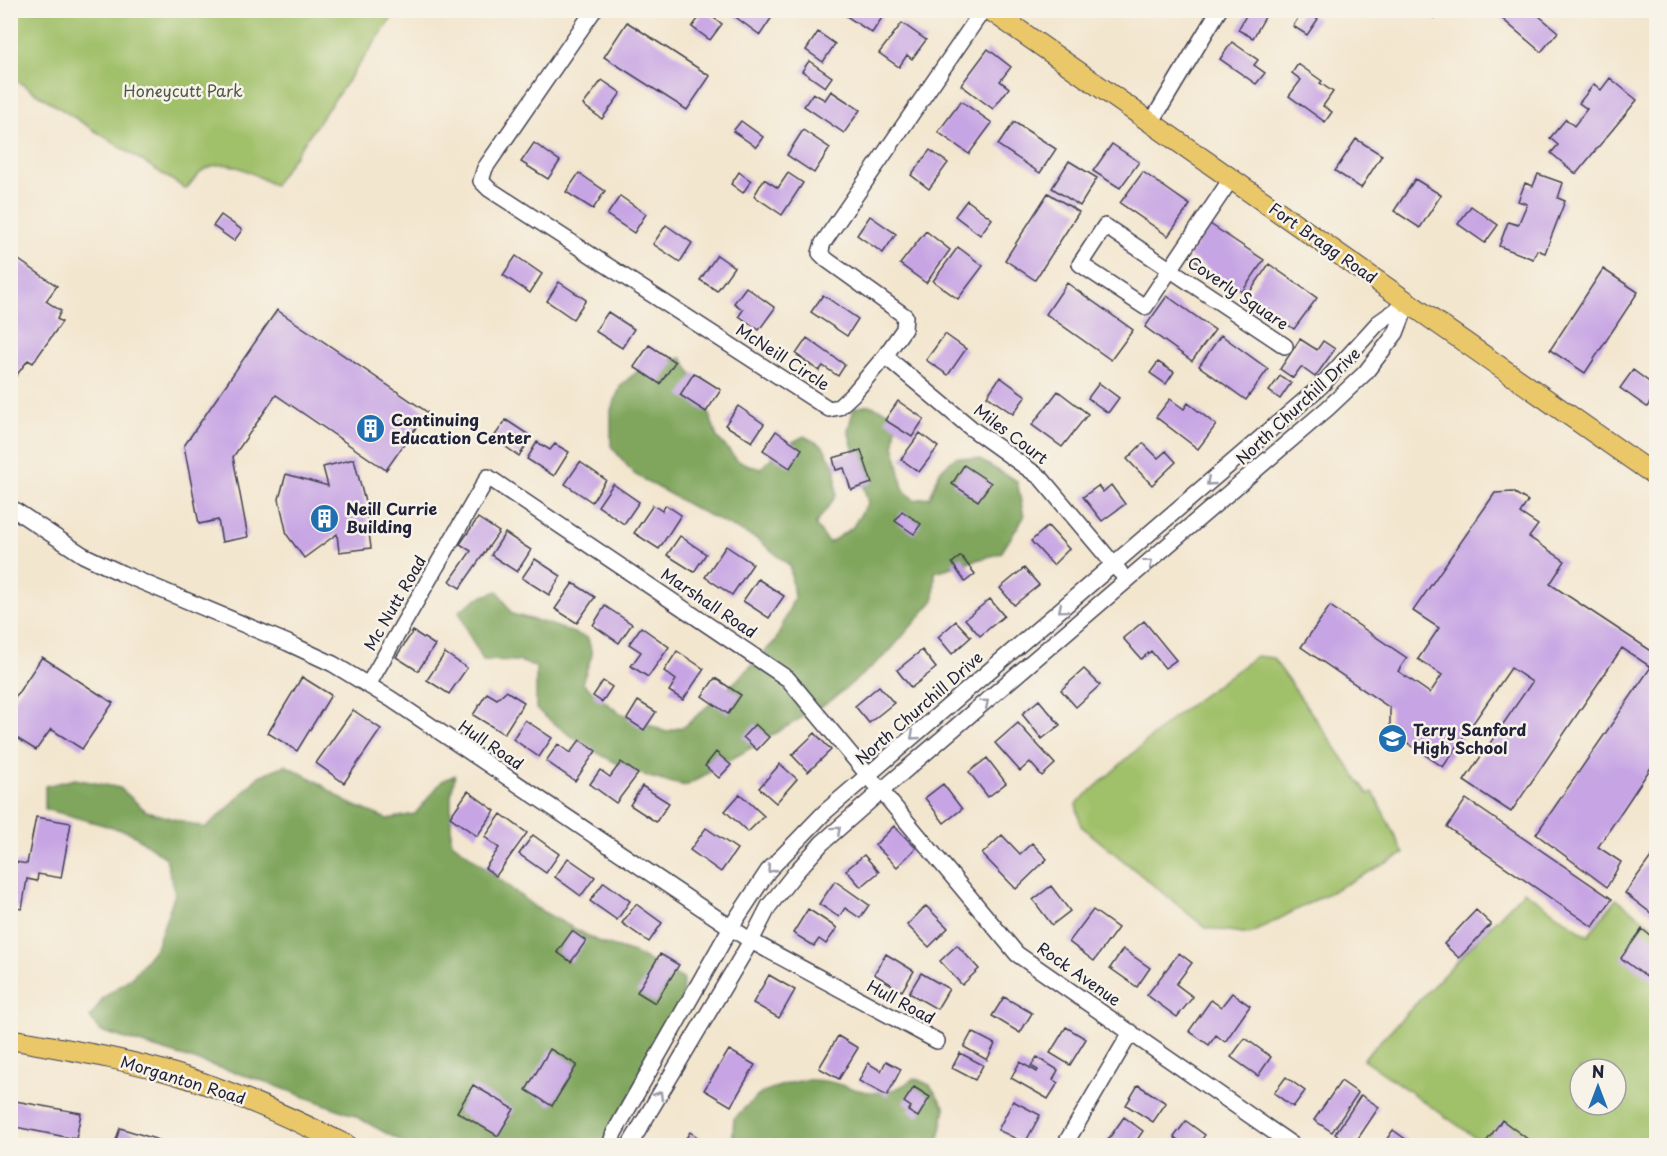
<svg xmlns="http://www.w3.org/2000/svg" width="1667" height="1156" font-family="'Playpen Sans',sans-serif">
  <rect width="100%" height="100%" fill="#f7f3e8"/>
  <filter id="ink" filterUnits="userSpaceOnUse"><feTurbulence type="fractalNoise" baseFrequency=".0167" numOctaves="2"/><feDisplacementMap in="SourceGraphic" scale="12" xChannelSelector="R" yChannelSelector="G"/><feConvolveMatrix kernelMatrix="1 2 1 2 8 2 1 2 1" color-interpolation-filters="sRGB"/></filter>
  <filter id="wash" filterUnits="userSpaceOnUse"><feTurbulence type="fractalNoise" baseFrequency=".008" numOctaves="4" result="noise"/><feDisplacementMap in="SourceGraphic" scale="24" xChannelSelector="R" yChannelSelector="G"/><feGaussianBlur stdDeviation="1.35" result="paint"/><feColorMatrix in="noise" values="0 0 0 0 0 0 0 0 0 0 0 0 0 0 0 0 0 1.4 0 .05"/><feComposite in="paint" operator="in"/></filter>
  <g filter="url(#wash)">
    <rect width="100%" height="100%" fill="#f3e6cf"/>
    <path fill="#a0c069" stroke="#617152" stroke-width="1.5" fill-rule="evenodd" d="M10 11 11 10 397 11 274 185C252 174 226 154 202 171 196 175 191 184 186 189L11 77Z
      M1256 656 1273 658 1368 794 1373 792 1404 854 1250 934 1206 928 1081 826 1076 804 1175 716Z
      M1524 891 1588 936 1616 899 1656 928V1145H1486L1363 1059ZM1580 1069H1616V1105H1580Z"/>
    <path fill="#80a65d" stroke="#51644c" stroke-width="1.5" d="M682 358 700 388 717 437 738 461 760 469 783 447 804 436 823 446 836 470V496L815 525 829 543 852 528 868 503 848 430 854 408 869 405 897 415 894 444 903 489 914 500 930 497 940 471 956 457 978 459 1017 481 1024 517 1001 553 935 572 934 600 888 653 832 700 686 786C674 783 661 781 649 777 609 763 568 736 536 709V667L519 661 483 660 468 633 459 611 478 598 498 591 512 614 549 624 588 638 592 655 582 683 618 712 666 732 685 726 737 680 776 640 794 598 790 566 757 539 696 509 634 474 611 446V410L621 385 649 362Z
      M285 765 316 781 348 803 387 819 415 814 442 781 455 775 451 796V841L536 908 601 943 634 953 683 979 682 1006 603 1145H408L353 1115 263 1081 100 1031 90 1018 103 998 133 976 156 947 175 894 166 858 129 832 45 809V786L75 779 120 788 146 811 205 828 228 808 259 776Z
      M914 1078 930 1085 945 1108 938 1145 732 1146 734 1118C743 1110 752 1100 762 1093 769 1089 798 1080 807 1080 850 1078 871 1111 914 1078Z"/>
    <g id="blocks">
      <path fill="#c7a5e4" d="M726 10H775L776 11 760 35Z
        M837 10H887L872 33Z
        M1249 10H1269L1253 38 1238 30Z
        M1303 10 1318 19 1307 35 1293 26Z
        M1414 10H1437L1434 18Z
        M1492 10H1532L1558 32 1541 52Z
        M704 11 722 24 710 40 692 27Z
        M627 22 710 76 687 110 604 57Z
        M902 23 926 40 912 59 907 55 899 67 879 53Z
        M818 32 835 44 823 62 806 50Z
        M1232 42 1258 60 1254 65 1265 73 1256 84 1220 59Z
        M988 49 1011 67 1000 81 1009 88 993 109 961 85Z
        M809 61 832 77 825 87 802 71Z
        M1298 64 1322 81 1320 83 1333 92 1323 106 1332 112 1325 122 1289 96 1301 80 1292 73Z
        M1610 78 1637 100 1576 174 1551 153 1558 145 1550 138 1566 119 1574 126 1587 109 1579 103 1594 84 1601 90Z
        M602 80 621 93 602 119 583 105Z
        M831 91 860 110 844 133 804 106 813 93 825 100Z
        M961 101 992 123 969 154 938 132Z
        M741 121 763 137 756 147 733 131Z
        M1014 122 1056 149 1040 173 998 145Z
        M803 130 830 148 814 173 787 155Z
        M1356 139 1382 155 1361 188 1335 171Z
        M534 143 560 161 548 179 521 162Z
        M1112 144 1139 162 1120 188 1093 171Z
        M930 150 948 163 929 189 911 175Z
        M1069 161 1097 178 1080 206 1052 188Z
        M739 172 751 181 743 193 731 184Z
        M1143 172 1190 205 1168 236 1120 203Z
        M579 173 605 191 593 209 566 192Z
        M788 173 803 183 782 215 754 196 764 179 778 188Z
        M1538 174 1563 183 1558 198 1565 201 1545 253 1537 250 1533 259 1499 246 1508 222 1518 225 1527 204 1518 201 1525 183 1533 186Z
        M1415 179 1441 195 1420 228 1394 211Z
        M1048 193 1079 212 1035 280 1005 260Z
        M620 196 646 214 634 233 607 215Z
        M967 200 992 219 980 235 955 216Z
        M1471 206 1498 225 1485 243 1458 224Z
        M221 215 242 230 234 241 213 226Z
        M870 216 896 234 883 253 857 235Z
        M1210 224 1264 260 1242 292 1189 256Z
        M666 225 692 243 680 262 653 244Z
        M926 231 950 250 926 283 900 264Z
        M958 247 983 266 958 299 933 281Z
        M10 254 57 286 46 301 61 311 57 319 62 322 33 363 28 360 10 384Z
        M717 255 734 267 717 291 700 280Z
        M516 256 542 274 530 293 503 275Z
        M1269 264 1317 298 1294 329 1247 296Z
        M1603 269 1638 292 1585 373 1550 350Z
        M559 282 586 300 573 319 547 301Z
        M1067 283 1133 330 1111 360 1046 314Z
        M746 287 775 308 759 330 739 316 743 310 734 303Z
        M823 295 858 319 847 336 811 312Z
        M1167 296 1215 330 1192 361 1145 327Z
        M277 310 427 412 386 470 276 395 233 457 248 537 222 542 218 520 199 524 184 446Z
        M608 312 634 329 622 348 595 331Z
        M945 334 966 349 948 375 926 360Z
        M1221 335 1268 369 1246 400 1199 366Z
        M807 338 845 365 838 376 823 366 819 371 796 354Z
        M1300 339 1317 350 1323 341 1335 349 1315 377 1301 367 1293 378 1280 369Z
        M649 345 675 362 660 384 634 367Z
        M1158 362 1174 372 1166 384 1150 373Z
        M1633 370 1656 387V394L1647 407 1620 388Z
        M694 373 721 390 706 412 680 395Z
        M1280 376 1291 383 1280 399 1269 391Z
        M1000 377 1026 396 1013 414 987 396Z
        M1099 383 1119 398 1108 413 1088 398Z
        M1058 391 1088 414 1062 447 1032 425Z
        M1170 399 1184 409 1188 403 1216 425 1198 449 1156 417Z
        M898 401 924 419 912 437 885 420Z
        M738 406 764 424 752 442 725 425Z
        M506 420 532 437 519 456 493 438Z
        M776 431 802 449 790 468 763 450Z
        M920 433 938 447 919 472 901 459Z
        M537 442 550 450 555 444 569 452 554 476 527 459Z
        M1143 443 1158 458 1166 451 1176 462 1152 485 1127 459Z
        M861 450 872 483 851 490 844 468 836 470 833 458Z
        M354 459 365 502 371 548 339 552 337 534 304 558 287 535 279 499 286 474 328 486 323 467Z
        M580 462 606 480 592 502 565 484Z
        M964 465 991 483 978 501 952 484Z
        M613 484 639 502 624 524 598 506Z
        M1111 485 1125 504 1102 521 1083 497 1098 486 1103 492Z
        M1513 492 1528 501 1520 513 1538 525 1529 537 1565 561 1550 584 1656 654V760L1598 847 1621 862 1607 887 1536 834 1651 667 1622 648 1511 812 1464 781 1532 682 1511 668 1443 767 1390 731V708L1301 647 1330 606 1407 658 1398 671 1430 693 1442 675 1418 659 1439 628 1413 611 1495 493Z
        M653 505 662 511 666 505 681 515 659 549 634 533Z
        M902 511 921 524 914 534 895 521Z
        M478 518 499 532 460 588 450 581 471 551 460 544Z
        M1048 526 1069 549 1053 565 1031 541Z
        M505 533 531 550 517 572 491 555Z
        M680 536 706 554 694 572 667 555Z
        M726 546 753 564 732 595 705 577Z
        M961 556 975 574 965 582 952 563Z
        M535 559 561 576 549 595 522 578Z
        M1024 568 1039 585 1014 605 1000 588Z
        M758 579 784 596 769 618 743 601Z
        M573 583 595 597 577 623 555 609Z
        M990 599 1004 616 980 636 965 619Z
        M605 606 632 624 619 643 593 625Z
        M956 621 971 637 952 654 938 637Z
        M1144 621 1176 660 1165 668 1151 651 1141 659 1123 638Z
        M641 627 669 647 648 677 631 666 641 652 629 644Z
        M413 631 435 645 418 671 396 657Z
        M922 650 936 668 911 688 897 670Z
        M677 651 704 669 683 700 669 691 676 680 664 671Z
        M445 653 467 668 449 694 427 680Z
        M42 657 113 703 82 749 51 729 36 750 10 734V705Z
        M1084 669 1100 685 1076 707 1061 690Z
        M302 677 331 695 297 751 268 733Z
        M715 678 741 695 728 714 702 696Z
        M603 681 612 687 602 702 593 696Z
        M879 686 894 703 869 723 855 706Z
        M506 691 524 702 504 734 473 715 487 693 497 699Z
        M1039 700 1060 725 1042 739 1022 714Z
        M638 701 656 712 644 730 627 719Z
        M353 710 381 729 344 783 316 763Z
        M525 720 552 738 539 757 513 739Z
        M1018 723 1055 764 1042 776 1030 762 1020 771 995 743Z
        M755 724 769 737 757 750 743 737Z
        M815 733 831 750 808 772 792 755Z
        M580 740 596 751 575 781 546 761 558 744 570 753Z
        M716 752 731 765 719 778 705 766Z
        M987 758 1006 783 988 797 969 772Z
        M621 762 638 774 616 803 590 784 600 770 610 777Z
        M780 764 797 779 776 803 759 788Z
        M943 784 962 809 944 823 925 798Z
        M642 786 669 803 656 822 630 805Z
        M468 791 495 811 477 836 450 817Z
        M740 794 764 816 748 832 725 811Z
        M1466 799 1612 899 1593 927 1447 827Z
        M501 814 527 833 496 876 485 868 499 848 485 837Z
        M36 817 71 823 61 878 38 874 37 881 27 879 22 909 10 907V873L14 874 16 862 27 864Z
        M894 826 916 848 897 867 875 845Z
        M706 828 737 849 721 872 690 850Z
        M533 835 559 854 546 873 519 854Z
        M1002 835 1020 854 1032 843 1047 859 1016 889 982 854Z
        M1656 850V917L1625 893Z
        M864 855 879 872 861 887 846 870Z
        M568 858 595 877 581 896 555 877Z
        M835 881 869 905 860 918 845 908 839 917 819 904Z
        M604 882 630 901 617 920 590 901Z
        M1051 886 1070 911 1052 925 1033 900Z
        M636 904 662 923 649 942 622 923Z
        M926 906 948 928 929 947 907 925Z
        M808 909 837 928 826 944 819 939 814 946 793 933Z
        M1093 910 1118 928 1094 961 1069 942Z
        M1476 910 1491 924 1459 958 1444 944Z
        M1642 929 1656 940V984L1621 958Z
        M572 931 586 941 571 962 557 952Z
        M957 945 979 969 962 985 940 961Z
        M1123 949 1150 968 1137 987 1110 968Z
        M1179 953 1192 963 1176 984 1193 997 1177 1017 1147 995Z
        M660 954 679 965 655 1003 637 992Z
        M886 954 914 971 902 991 874 974Z
        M921 973 949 989 937 1009 909 993Z
        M769 975 795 990 779 1018 753 1003Z
        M1232 993 1250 1006 1225 1042 1216 1035 1209 1045 1189 1031 1211 1000 1221 1007Z
        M1004 997 1032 1013 1020 1033 992 1016Z
        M1066 1027 1086 1039 1070 1065 1050 1053Z
        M972 1032 995 1044 987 1060 964 1047Z
        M838 1036 858 1048 839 1079 819 1068Z
        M1245 1038 1271 1057 1258 1076 1231 1057Z
        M550 1049 577 1065 552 1106 526 1090Z
        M729 1050 755 1065 731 1106 704 1090Z
        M960 1053 983 1065 975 1080 952 1068Z
        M1037 1057 1058 1070 1053 1080 1058 1083 1048 1099 1011 1078 1020 1062 1037 1072 1038 1070 1031 1066Z
        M886 1061 901 1069 887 1096 859 1081 868 1063 881 1071Z
        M1286 1077 1305 1091 1293 1107 1274 1093Z
        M1341 1081 1358 1093 1332 1132 1314 1120Z
        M473 1085 514 1109 498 1136 457 1112Z
        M1138 1085 1166 1103 1153 1122 1126 1105Z
        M914 1087 930 1097 918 1117 908 1111 911 1107 904 1102Z
        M1361 1095 1379 1107 1353 1146 1335 1134Z
        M10 1100 81 1113 76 1139 10 1126Z
        M1013 1101 1040 1115 1025 1143 998 1130Z
        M1124 1117 1143 1131 1133 1146H1107L1105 1144Z
        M1502 1120 1537 1146H1492L1486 1142Z
        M1186 1121 1205 1135 1197 1146H1186L1174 1137Z
        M120 1128 175 1145V1146H114Z
        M1393 1130 1415 1146H1382Z
        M690 1132 711 1146H681Z"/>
    </g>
  </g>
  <g filter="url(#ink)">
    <use href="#blocks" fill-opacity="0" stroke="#413f51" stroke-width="1.5"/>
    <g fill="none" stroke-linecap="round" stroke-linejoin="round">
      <defs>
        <path id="minor" d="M594 10 485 168 481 181 489 189 829 409 839 407 853 394 885 356 904 329 905 316 827 260 820 253 823 243 983 10
          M1151 123 1219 10
          M1231 179 1145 307 1080 264 1105 226 1285 346
          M885 356 971 428 1041 478 1120 572
          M10 507 83 555 121 573 288 643 333 664 391 699 751 941 937 1041
          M368 685 488 477 788 679 1017 954 1294 1146
          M610 1146 614 1133 731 927 768 871 825 812 1321 386 1378 323 1408 302
          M629 1146 751 941 769 906 796 872 822 843 881 791 1328 408 1365 373 1396 333 1408 302
          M1064 1146 1131 1032"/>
        <path id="major" d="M990 10 1656 476
          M10 1039C70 1050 131 1060 188 1078 244 1096 296 1120 348 1146"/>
      </defs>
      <use href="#minor" stroke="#413f51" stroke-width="18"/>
      <use href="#major" stroke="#413f51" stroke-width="22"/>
      <use href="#minor" stroke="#fff" stroke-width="15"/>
      <use href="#major" stroke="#eac769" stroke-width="20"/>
    </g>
    <defs><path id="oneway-chevron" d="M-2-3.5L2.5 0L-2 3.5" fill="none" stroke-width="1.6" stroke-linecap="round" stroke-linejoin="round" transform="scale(1.5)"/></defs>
    <g stroke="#9c9ca7">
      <use href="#oneway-chevron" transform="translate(1210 482) rotate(139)"/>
      <use href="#oneway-chevron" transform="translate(1149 563) rotate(-40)"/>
      <use href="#oneway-chevron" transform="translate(1062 609) rotate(140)"/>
      <use href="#oneway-chevron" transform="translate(985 703) rotate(-40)"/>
      <use href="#oneway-chevron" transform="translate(914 736) rotate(139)"/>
      <use href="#oneway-chevron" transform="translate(837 830) rotate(-42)"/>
      <use href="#oneway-chevron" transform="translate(771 869) rotate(129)"/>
      <use href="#oneway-chevron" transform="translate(659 1095) rotate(-59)"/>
    </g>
  </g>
  <defs>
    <symbol id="building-disc" viewBox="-11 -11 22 22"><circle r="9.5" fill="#1f6fb2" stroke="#f7f3e8"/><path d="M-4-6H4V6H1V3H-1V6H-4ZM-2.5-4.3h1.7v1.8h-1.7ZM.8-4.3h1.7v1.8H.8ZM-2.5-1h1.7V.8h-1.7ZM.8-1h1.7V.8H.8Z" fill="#fff"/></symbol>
    <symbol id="school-disc" viewBox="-11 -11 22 22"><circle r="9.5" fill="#1f6fb2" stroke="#f7f3e8"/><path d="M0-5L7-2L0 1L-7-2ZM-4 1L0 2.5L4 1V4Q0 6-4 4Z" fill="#fff"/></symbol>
  </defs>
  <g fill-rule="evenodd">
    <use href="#building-disc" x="354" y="412" width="33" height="33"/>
    <use href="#building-disc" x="308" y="502" width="33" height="33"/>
    <use href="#school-disc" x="1376" y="722" width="33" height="33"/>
  </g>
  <g text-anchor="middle" stroke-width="5" stroke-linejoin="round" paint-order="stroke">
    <g font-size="16" fill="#4e594b" stroke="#f7f3e8">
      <text x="183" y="97">Honeycutt Park</text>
    </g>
    <g font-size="16" fill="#22223b" stroke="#f7f3e8">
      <text transform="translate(1323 243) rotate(35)" y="6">Fort Bragg Road</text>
      <text transform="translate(1238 293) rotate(34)" y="6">Coverly Square</text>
      <text transform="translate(783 357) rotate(33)" y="6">McNeill Circle</text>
      <text transform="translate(1298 406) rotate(-43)" y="6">North Churchill Drive</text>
      <text transform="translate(1011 434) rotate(37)" y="6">Miles Court</text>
      <text transform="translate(395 603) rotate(-60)" y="6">Mc Nutt Road</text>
      <text transform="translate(709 603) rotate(34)" y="6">Marshall Road</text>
      <text transform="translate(919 708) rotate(-41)" y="6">North Churchill Drive</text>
      <text transform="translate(491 745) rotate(34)" y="6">Hull Road</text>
      <text transform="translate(1079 974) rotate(35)" y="6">Rock Avenue</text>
      <text transform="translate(901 1002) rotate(28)" y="6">Hull Road</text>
      <text transform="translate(183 1080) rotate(17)" y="6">Morganton Road</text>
    </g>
    <g font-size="16" font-weight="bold" fill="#22223b" stroke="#f7f3e8" text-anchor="start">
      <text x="391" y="426">Continuing<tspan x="391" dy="18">Education Center</tspan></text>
      <text x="346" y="515">Neill Currie<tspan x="346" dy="18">Building</tspan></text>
      <text x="1413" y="736">Terry Sanford<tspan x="1413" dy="18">High School</tspan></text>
    </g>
  </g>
  <rect width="1667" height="1156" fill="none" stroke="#f7f3e8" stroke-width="36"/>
  <g transform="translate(1598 1087)"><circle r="28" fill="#f7f3e8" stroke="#a29fa3" stroke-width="1.5"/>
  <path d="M0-4.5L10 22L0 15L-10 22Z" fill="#1f6fb2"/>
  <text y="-9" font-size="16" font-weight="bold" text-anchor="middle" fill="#22223b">N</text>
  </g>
</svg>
